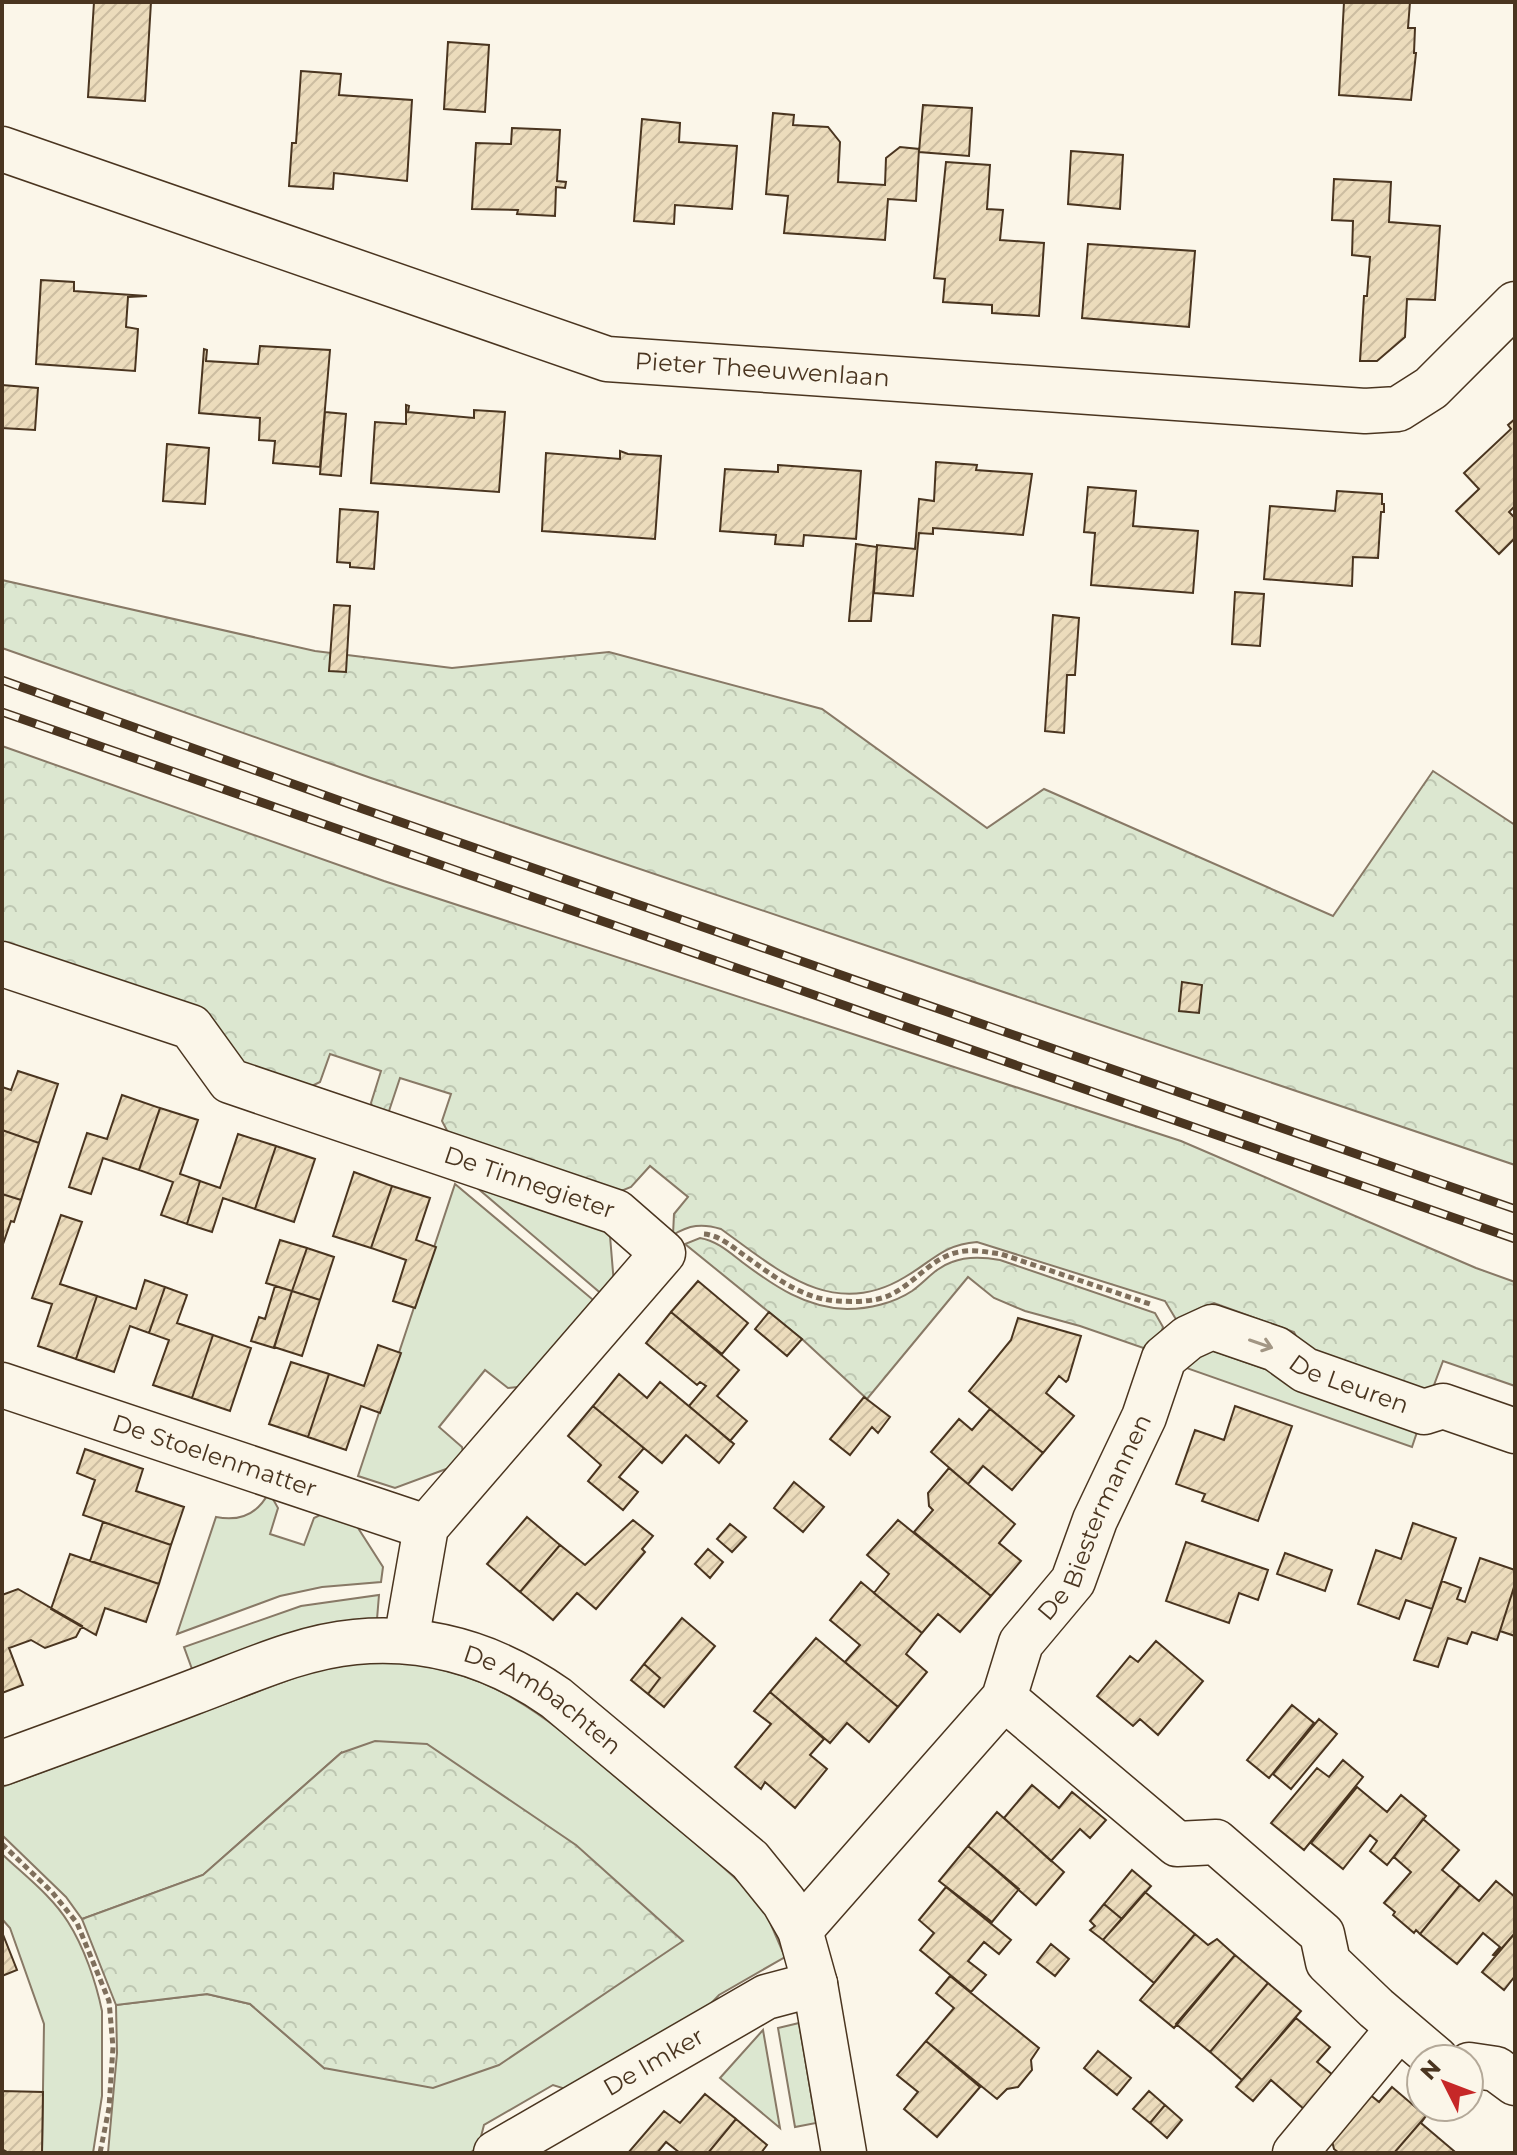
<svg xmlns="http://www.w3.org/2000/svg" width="1517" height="2155" font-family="Montserrat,sans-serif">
  <defs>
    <pattern id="forest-crowns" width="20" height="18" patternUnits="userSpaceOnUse" patternTransform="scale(2)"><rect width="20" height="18" fill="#dce7d0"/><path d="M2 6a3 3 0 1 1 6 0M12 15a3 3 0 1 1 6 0" fill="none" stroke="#bec7b2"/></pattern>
    <pattern id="building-hatch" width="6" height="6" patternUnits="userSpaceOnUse" patternTransform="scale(2)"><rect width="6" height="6" fill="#ecdcbc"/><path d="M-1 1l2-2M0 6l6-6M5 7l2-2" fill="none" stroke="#ccbda1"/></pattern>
  </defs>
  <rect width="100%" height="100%" fill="#fbf6e9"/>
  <path fill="#dce7d0" stroke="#887966" stroke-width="2" d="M462 1175 609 1224 614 1284 604 1296Z
    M455 1184 598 1304 528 1386 508 1388 485 1370 439 1427 462 1447 465 1462 395 1488 358 1476Z
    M1208 1349 1420 1423 1412 1447 1175 1364Z
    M269 1492 278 1508 270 1534 304 1545 314 1518 330 1510 351 1517 383 1567 381 1582 322 1587 280 1596 177 1634 216 1517C241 1522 258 1514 269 1492Z
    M379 1595 377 1619C311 1622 253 1646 192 1669L184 1647 301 1606Z
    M388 1662C499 1667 557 1727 636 1794 675 1827 715 1858 752 1894L766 1913 785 1957 719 1995 694 2021 575 2092 553 2085 484 2125 478 2148 469 2153H108L117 2053 116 2005 207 1994 250 2004 324 2068 341 1753 203 1875 82 1919 66 1897 2 1835V1787L310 1672 351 1664Z
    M2 1854C24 1875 52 1896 68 1922 84 1947 96 1982 102 2011V2096L93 2153H42L44 2024 10 1928 2 1919Z
    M799 2023 816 2123 795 2127 778 2028Z
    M763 2030 780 2128 720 2078Z"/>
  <path fill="url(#forest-crowns)" stroke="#887966" stroke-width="2" d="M2 580 315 651 452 668 609 652 822 709 987 828 1044 789 1333 916 1433 771 1515 825V1165L371 778 2 648Z
    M2 746 384 881 1181 1141 1476 1268 1515 1282V1386L1443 1361 1428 1401 1307 1358 1294 1332 1214 1303 1177 1321 1165 1301 977 1242C942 1245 933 1261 905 1277 833 1321 778 1270 721 1229 702 1223 689 1225 673 1235L674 1214 688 1197 650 1166 631 1187 614 1194 452 1140 442 1121 451 1094 400 1078 389 1111 375 1115 371 1103 381 1071 330 1054 320 1082 302 1091 2 950Z
    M700 1238C717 1241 729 1252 742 1262 774 1286 806 1308 847 1309 869 1309 894 1303 912 1291 926 1281 935 1268 952 1262 967 1256 984 1257 1000 1260L1155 1313 1163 1327 1155 1352 1080 1326 1025 1311 994 1298 968 1277 867 1399 802 1339 685 1244Z
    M375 1741 427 1744 576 1845 683 1941 499 2065 433 2088 324 2068 250 2004 207 1994 116 2005 82 1919 203 1875 341 1753Z"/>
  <path fill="url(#building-hatch)" stroke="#4a3520" stroke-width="2" d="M94 2H151L145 101 88 97Z
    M1344 2H1410L1408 28H1415L1414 53H1416L1411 100 1339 95Z
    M448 42 489 45 485 112 444 109Z
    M301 71 341 74 339 95 412 100 407 181 334 173 333 189 289 186 292 143H296Z
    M923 105 972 108 969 156 919 152Z
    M773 113 794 115 793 125 828 127 840 142 838 182 885 185 886 158 900 147 919 149 916 201 888 199 885 240 784 233 788 196 766 194Z
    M642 119 680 123 679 142 737 146 732 209 675 205 674 224 634 221Z
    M512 128 560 130 557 181 566 182 565 188 556 187 555 216 517 214 518 210 472 209 476 143 511 144Z
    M1071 151 1123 155 1120 209 1068 204Z
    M946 162 990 165 987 209 1003 210 1000 240 1044 243 1039 316 992 313V305L943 302 945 279 934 278Z
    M1334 179 1391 182 1389 222 1440 226 1435 300 1407 299 1405 337 1377 361H1360L1364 296H1367L1370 257 1352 255 1353 221 1332 220Z
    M1088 244 1195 251 1189 327 1082 318Z
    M41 280 74 282V291L147 296 128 297 126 327 138 329 135 371 36 364Z
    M260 346 330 350 320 467 273 463 275 441 259 440 260 418 199 413 204 349 207 350 206 361 258 364Z
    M2 385 38 388 35 430 2 428Z
    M406 405 409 406 408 412 474 418V410L505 412 499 492 371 483 375 422 406 424Z
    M325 412 346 414 341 476 320 474Z
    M1515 419V506L1509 512 1515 518V538L1499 554 1456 511 1479 489 1464 473 1511 429 1508 425Z
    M167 444 209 448 205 504 163 501Z
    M620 451 628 454 661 456 655 539 542 531 546 453 620 459Z
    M936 462 977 465 976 470 1032 474 1023 535 933 528V534L919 533 913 596 874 593 877 545 915 549 919 499 934 501Z
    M778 465 861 471 856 539 804 535 803 546 775 544 776 535 720 531 725 469 778 472Z
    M1088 487 1136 491 1133 526 1198 531 1193 593 1091 585 1095 533 1084 532Z
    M1337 491 1382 494V504H1384V512H1381L1378 558 1353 557 1352 586 1264 579 1270 506 1335 511Z
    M340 509 378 512 374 569 350 567V563L337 562Z
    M856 544 877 547 871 621H849Z
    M1235 592 1264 594 1260 646 1232 644Z
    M334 605 350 606 346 672 329 671Z
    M1053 615 1079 618 1075 675H1067L1064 733 1045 731Z
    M1182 982 1202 985 1199 1013 1179 1011Z
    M18 1071 58 1084 39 1143 2 1130V1087L11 1090Z
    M122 1095 160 1108 139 1170 103 1158 91 1194 69 1187 87 1133 107 1139Z
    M160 1108 198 1120 180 1174 200 1181 187 1224 161 1215 173 1182 139 1170Z
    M2 1130 39 1143 21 1200 2 1194Z
    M238 1134 276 1146 255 1209 223 1198 212 1232 187 1224 200 1181 220 1188Z
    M276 1146 315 1159 294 1222 255 1209Z
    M354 1172 392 1186 371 1248 333 1236Z
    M392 1186 430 1198 416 1240 436 1247 415 1308 393 1301 406 1260 371 1248Z
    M2 1194 21 1200 14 1222 11 1221 2 1247Z
    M61 1215 82 1222 60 1284 97 1296 76 1359 38 1346 52 1304 32 1298Z
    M280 1240 307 1248 292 1291 266 1283Z
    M307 1248 334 1257 320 1300 292 1291Z
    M145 1280 165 1287 149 1333 130 1326 114 1372 76 1359 97 1296 136 1309Z
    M698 1281 748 1323 722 1354 671 1312Z
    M275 1286 292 1291 274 1348 251 1341 259 1317 265 1319Z
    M165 1287 187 1295 177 1323 213 1335 192 1398 153 1385 169 1340 149 1333Z
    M292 1291 320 1300 302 1356 274 1347Z
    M671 1312 739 1370 717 1396 747 1421 730 1441 689 1406 706 1386 700 1382 697 1385 646 1343Z
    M769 1312 802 1339 787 1356 755 1329Z
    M1018 1318 1081 1336 1068 1380 1066 1382 1059 1376 1046 1393 1074 1416 1043 1453 969 1391 1011 1340Z
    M213 1335 251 1348 230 1411 192 1398Z
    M378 1345 401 1353 380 1413 361 1406 346 1450 308 1437 329 1374 364 1386Z
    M291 1362 329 1374 308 1437 269 1424Z
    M619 1374 647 1398 660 1382 734 1444 719 1463 686 1435 662 1463 593 1406Z
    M864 1397 890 1417 878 1433 872 1427 850 1455 830 1439Z
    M593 1406 644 1448 619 1477 638 1492 623 1510 588 1481 601 1465 568 1436Z
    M1235 1406 1292 1426 1258 1521 1202 1501 1205 1494 1176 1484 1195 1430 1224 1440Z
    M990 1409 1043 1453 1012 1490 983 1466 968 1484 931 1452 959 1419 972 1430Z
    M85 1449 143 1469 136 1491 184 1507 171 1545 83 1515 95 1480 77 1473Z
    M949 1468 1015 1524 999 1543 1021 1561 991 1596 914 1532 933 1510 929 1506 928 1493Z
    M794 1482 824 1507 803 1532 774 1508Z
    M527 1517 560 1545 520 1592 487 1564Z
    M633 1520 653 1536 642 1549 645 1552 596 1609 577 1593 553 1620 520 1592 560 1545 585 1565Z
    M898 1520 991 1596 960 1632 938 1614 922 1633 874 1593 889 1574 867 1555Z
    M103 1522 171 1545 159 1584 90 1561Z
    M1413 1523 1456 1538 1432 1609 1406 1600 1399 1619 1358 1604 1376 1550 1401 1559Z
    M730 1524 746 1537 732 1552 717 1539Z
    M1186 1542 1268 1570 1258 1600 1239 1593 1229 1623 1166 1601Z
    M708 1549 723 1562 710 1578 695 1564Z
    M1285 1553 1332 1570 1325 1591 1277 1574Z
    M70 1554 159 1584 146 1622 105 1608 96 1635 51 1609Z
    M1480 1558 1515 1570V1584L1497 1640 1472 1632 1467 1644 1448 1638 1438 1667 1414 1660 1442 1581 1461 1588 1457 1599 1465 1602Z
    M861 1582 922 1633 906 1654 927 1672 898 1707 845 1662 860 1645 830 1620Z
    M1515 1584V1636L1500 1631Z
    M18 1589 82 1626 76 1637 45 1648 31 1640 9 1648 23 1685 2 1693V1595Z
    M682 1618 715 1646 664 1707 648 1694 660 1678 644 1664Z
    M816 1638 898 1707 869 1742 847 1723 830 1743 770 1692Z
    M1156 1641 1203 1681 1158 1735 1140 1719 1133 1726 1097 1696 1130 1656 1138 1662Z
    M644 1664 660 1678 648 1694 631 1680Z
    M770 1692 824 1739 810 1755 827 1769 795 1808 765 1782 761 1789 735 1767 771 1724 754 1711Z
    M1292 1705 1314 1723 1269 1778 1247 1760Z
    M1319 1719 1337 1734 1291 1789 1273 1774Z
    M1343 1760 1363 1777 1304 1850 1271 1823 1317 1768 1329 1777Z
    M1032 1785 1059 1808 1072 1792 1106 1820 1090 1838 1080 1829 1051 1861 1004 1818Z
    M1357 1787 1387 1812 1401 1795 1426 1816 1387 1865 1370 1851 1377 1841 1370 1835 1343 1869 1311 1843Z
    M997 1812 1064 1872 1036 1905 968 1846Z
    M1423 1819 1459 1850 1442 1870 1460 1885 1420 1934 1416 1930 1414 1933 1393 1915 1395 1912 1384 1903 1411 1872 1394 1857Z
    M968 1846 1019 1889 992 1922 939 1881Z
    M1132 1870 1151 1886 1122 1919 1104 1904Z
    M1496 1881 1515 1897V1933L1495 1956 1493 1955 1500 1947 1483 1933 1457 1964 1420 1934 1460 1885 1479 1901Z
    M946 1887 1011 1940 999 1954 984 1942 968 1961 986 1975 971 1992 920 1950 934 1933 919 1920Z
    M1145 1892 1195 1934 1154 1983 1103 1940Z
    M1104 1904 1122 1919 1103 1940 1090 1930 1095 1926 1090 1921Z
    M2 1932 17 1970 2 1976Z
    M1515 1933V1976L1504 1990 1482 1972Z
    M1195 1934 1208 1945 1217 1939 1235 1955 1174 2028 1140 2000Z
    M1051 1944 1069 1959 1055 1976 1037 1962Z
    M1235 1955 1268 1983 1210 2052 1176 2024Z
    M950 1976 1039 2048 1031 2060 1032 2070 1018 2087 1007 2089 997 2099 926 2041 954 2008 936 1993Z
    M1268 1983 1301 2011 1242 2080 1210 2052Z
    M1296 2018 1330 2047 1317 2062 1334 2076 1305 2110 1271 2080 1253 2101 1236 2087Z
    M926 2041 980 2087 937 2137 904 2109 918 2092 897 2075Z
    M1098 2051 1131 2078 1117 2095 1084 2068Z
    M1392 2087 1426 2116 1394 2153H1339L1334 2149 1332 2141 1362 2088 1379 2102Z
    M2 2091 43 2092 42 2153H9L2 2149Z
    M1149 2091 1165 2105 1150 2123 1133 2109Z
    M705 2094 736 2119 708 2153H680L666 2142 657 2153H628L664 2111 680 2123Z
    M1165 2105 1182 2120 1167 2138 1150 2123Z
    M1426 2116 1421 2123 1454 2151 1452 2153H1394Z
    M736 2119 767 2145 761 2153H708Z"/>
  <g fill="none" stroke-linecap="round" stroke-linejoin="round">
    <defs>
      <g id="minor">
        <path id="s1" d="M2 149 607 359 1365 411 1398 409 1431 388 1515 304"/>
        <path id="s2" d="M2 964 191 1027 230 1081 616 1212 663 1253 426 1527 406 1641"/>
        <path id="s3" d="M2 1385 426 1527"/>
        <path d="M1004 1698 1177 1844 1216 1842 1322 1934 1328 1962 1376 2008 1436 2059"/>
        <path id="s4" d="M2 1763C65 1740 128 1717 191 1693 243 1674 299 1647 355 1642 428 1635 496 1656 556 1698L750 1860 784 1902 800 1930 815 1984 844 2153"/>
        <path id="s5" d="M800 1930 1004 1698 1021 1643 1073 1581 1095 1520 1144 1417 1164 1358 1188 1338 1212 1327 1276 1349 1305 1370 1424 1412 1443 1406 1515 1431"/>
        <path d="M1469 2065 1496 2069 1515 2083"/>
        <path id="s6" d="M496 2153 766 1997 815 1984"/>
        <path d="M1295 2153 1399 2028"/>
      </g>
    </defs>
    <use href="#minor" stroke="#4a3520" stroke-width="47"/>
    <path stroke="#7f6f5c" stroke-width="5" stroke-dasharray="6 4" stroke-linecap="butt" d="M704 1234C718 1235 730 1245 741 1253 771 1274 800 1299 838 1301 855 1302 877 1302 892 1294 916 1282 932 1257 959 1252 972 1249 987 1252 1001 1254L1153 1305
      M2 1844 52 1892 77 1923 109 2001 113 2047 109 2108 100 2153"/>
    <use href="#minor" stroke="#fbf6e9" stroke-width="44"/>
    <defs>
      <path id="rail" d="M2 680 363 809 1515 1209
        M2 712 1515 1239"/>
    </defs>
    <use href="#rail" stroke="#4a3520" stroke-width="9"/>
    <use href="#rail" stroke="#fbf6e9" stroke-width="6" stroke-dasharray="18" stroke-linecap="butt"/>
  </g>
  <defs><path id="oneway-shaft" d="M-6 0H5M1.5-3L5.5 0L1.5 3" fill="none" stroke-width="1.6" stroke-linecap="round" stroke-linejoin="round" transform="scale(2)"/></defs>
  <use stroke="#a29684" href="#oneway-shaft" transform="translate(1261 1344) rotate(19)"/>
  <g text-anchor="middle" stroke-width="6" stroke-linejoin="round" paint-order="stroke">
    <g font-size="24" fill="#4a3520" stroke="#fbf6e9">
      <text dy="8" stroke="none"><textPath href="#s1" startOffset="796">Pieter Theeuwenlaan</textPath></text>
      <text dy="8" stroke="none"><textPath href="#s2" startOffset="582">De Tinnegieter</textPath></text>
      <text dy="8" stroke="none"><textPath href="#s5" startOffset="896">De Leuren</textPath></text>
      <text dy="8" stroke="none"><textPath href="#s3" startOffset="224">De Stoelenmatter</textPath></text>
      <text dy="8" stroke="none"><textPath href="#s5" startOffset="514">De Biestermannen</textPath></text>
      <text dy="8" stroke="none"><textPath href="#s4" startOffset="576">De Ambachten</textPath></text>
      <text dy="8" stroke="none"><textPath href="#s6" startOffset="182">De Imker</textPath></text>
    </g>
  </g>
  <rect width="1517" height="2155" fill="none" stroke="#4a3520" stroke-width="8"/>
  <g transform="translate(1445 2083) rotate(312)"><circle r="38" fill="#fbf6e9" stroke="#b4a999" stroke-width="2"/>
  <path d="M0-6L14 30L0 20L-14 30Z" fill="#c62828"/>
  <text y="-12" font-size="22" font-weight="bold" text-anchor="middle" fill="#4a3520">N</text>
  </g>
</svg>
